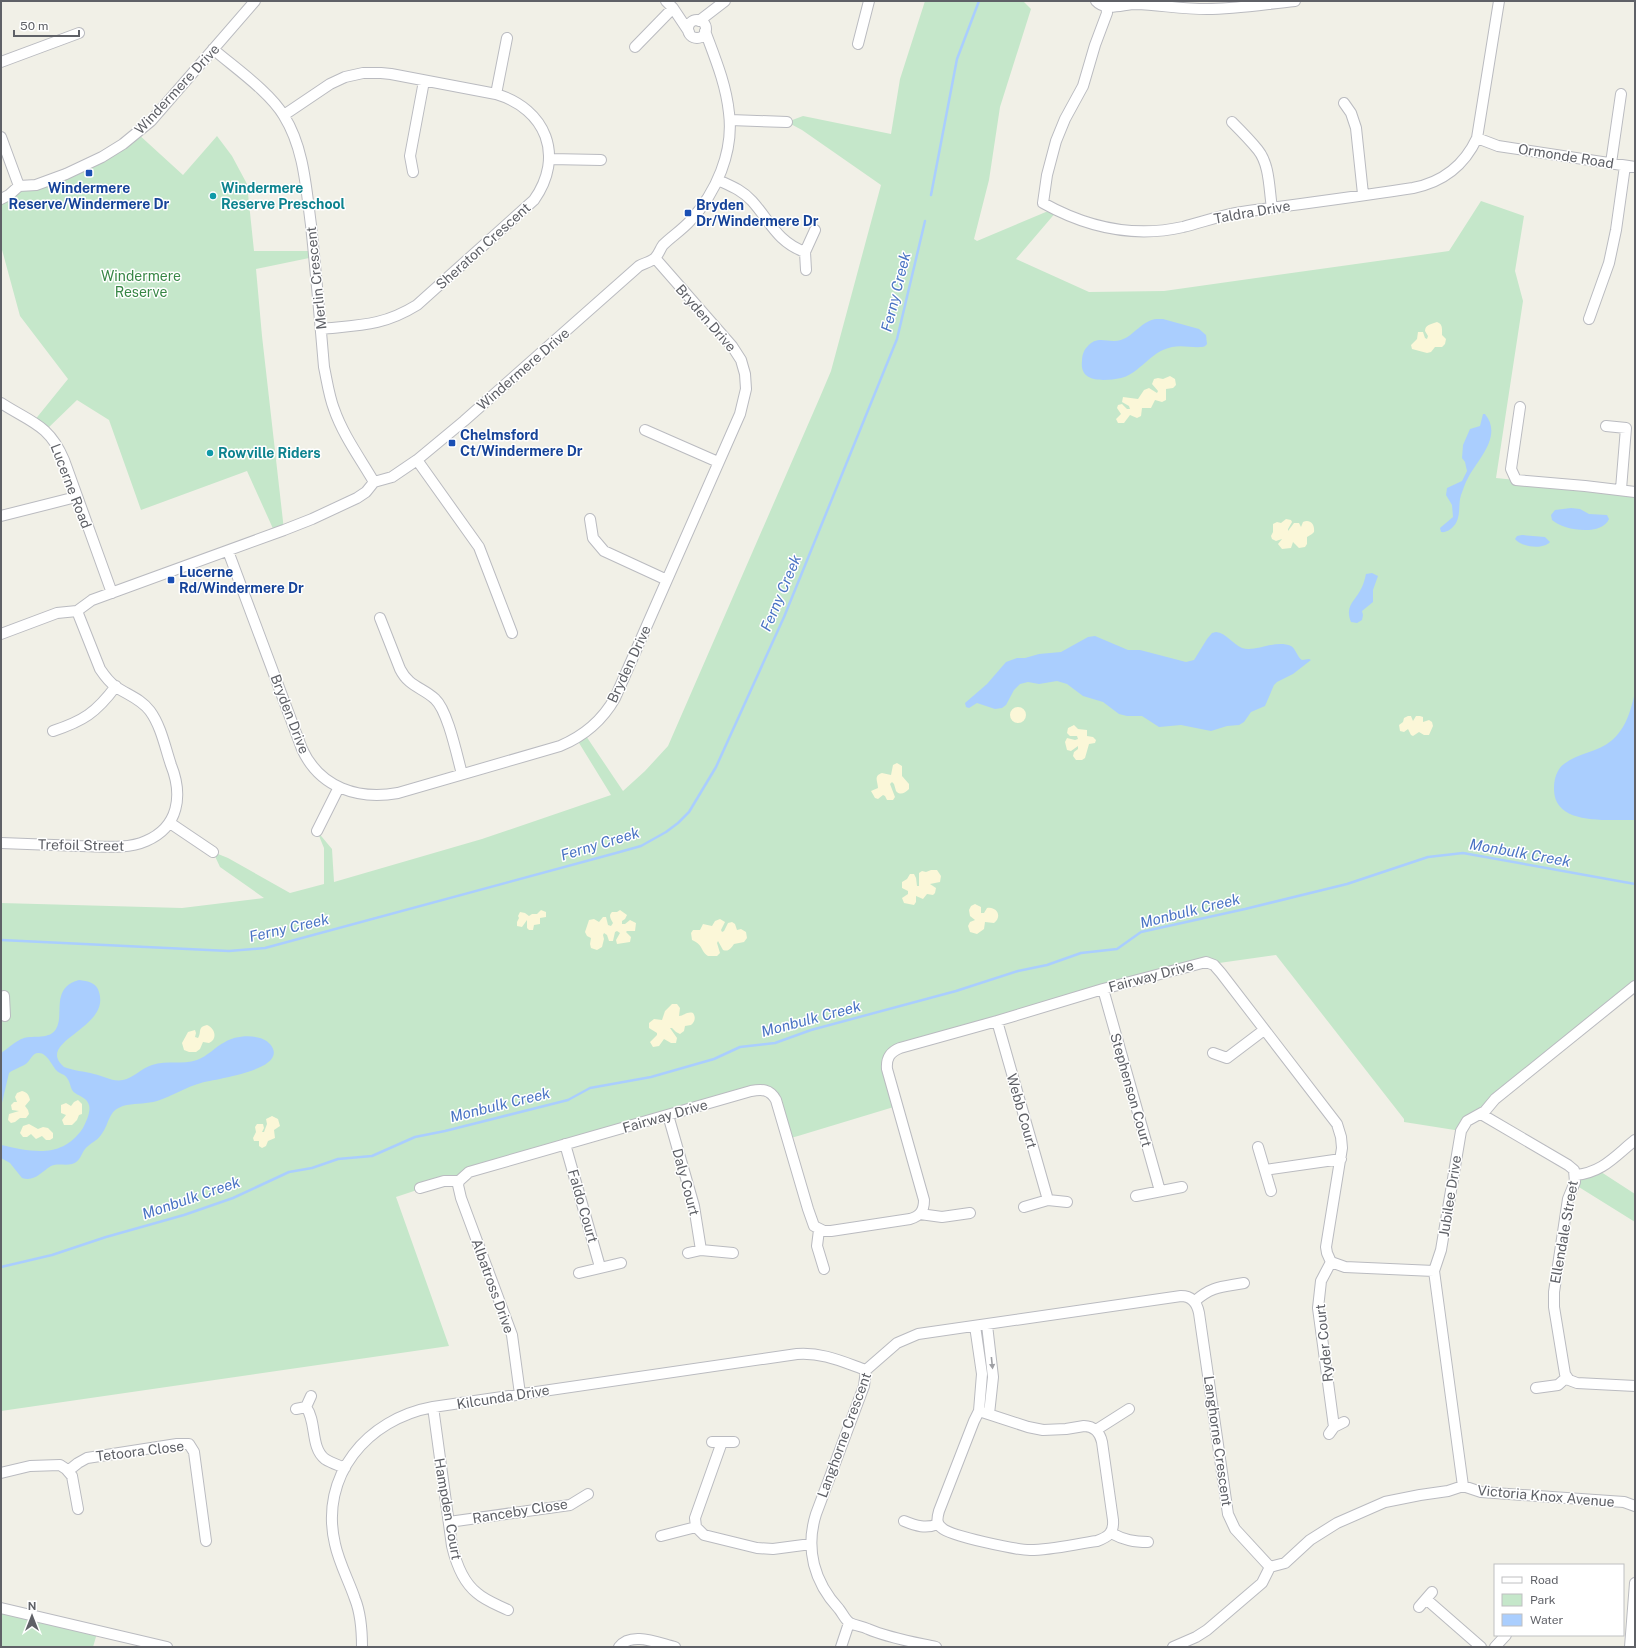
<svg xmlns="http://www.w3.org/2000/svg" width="1636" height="1648" font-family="'Public Sans',sans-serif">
  <rect width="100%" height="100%" fill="#f1f0e7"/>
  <path fill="#c5e7ca" d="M925 1H1023L1031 9 1000 107 989 180 974 239 977 241 1053 209 1057 211 1016 259 1089 292 1164 291 1449 251 1481 201 1524 216 1515 271 1523 301 1496 478 1635 492V986L1461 1131 1404 1122V1119L1276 955 1212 964 1209 962 889 1055 897 1106 798 1136 787 1139 778 1105 765 1090 465 1174 396 1197 449 1346 1 1411V903L182 908 264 898 220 867 213 852 228 858 290 893 324 884V848L317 831 332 849 334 882 482 839 611 795 576 738 584 733 623 791 645 771 668 746 820 397 831 371 881 185 802 130 787 122 803 116 891 134 900 79Z
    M137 133 183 175 217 136 232 156 247 184 254 251H314V257L256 269 262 336 284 530 275 533 247 471 141 510 109 420 77 400 45 431 34 421 68 379 20 316 1 246V199L14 191 39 184Z
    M1598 1170 1635 1194V1222L1574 1184 1575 1182Z
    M1 1608 98 1630 93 1647H1Z"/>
  <path fill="#fbf7d8" d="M1437 322C1443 324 1442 329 1442 335L1446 339 1445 344 1442 347H1435L1431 352 1427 353 1412 349 1411 345 1417 339 1418 332H1423L1425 338 1427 339 1428 336 1425 331C1425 325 1431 324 1437 322Z
    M1170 376 1175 379 1176 385 1173 388 1166 389V400L1162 402 1155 400 1151 408H1142L1141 416 1137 418 1130 415 1124 423H1118L1116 419 1121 414 1117 408 1118 405 1122 404 1127 409H1130L1129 406 1122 402 1123 397 1138 399 1144 390 1149 388 1157 393 1158 391 1152 384 1154 379 1158 378 1163 379Z
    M1286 519 1291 520 1292 522 1288 529V531L1294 523H1299L1301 527 1303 522C1310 519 1315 524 1314 532L1312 534 1307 537V544L1305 547 1299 548 1293 542 1291 548 1282 549 1278 544 1282 539 1276 541 1272 539 1271 536 1273 532V524L1277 522 1281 523Z
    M1010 715a8 8 0 1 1 16 0a8 8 0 1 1-16 0Z
    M1408 716H1411L1413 721 1416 716H1420L1423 717V722L1429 720 1432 722 1433 726 1429 735H1424L1419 732 1413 736 1411 735 1408 729 1404 732 1400 731 1399 725 1403 722 1404 718Z
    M1074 725 1078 729 1087 730V736L1093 737 1096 740 1095 743 1089 744 1085 758 1082 760H1076L1073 756 1074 752 1078 749V746L1071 751 1067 750 1065 742 1067 738 1075 740 1078 739 1077 736H1070L1067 733 1068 728Z
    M897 763 902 766V776L909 784V789C905 793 900 796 896 791L894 784 892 782 890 784 895 797 893 800H887L885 796 883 795 878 799 875 798 871 791 878 788C878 782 873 776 882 773L891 775 893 765Z
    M931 870H937L941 876 940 882 930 884 936 888 935 893 933 895 927 894 923 899 916 896V902L914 905 904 903 902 898 908 894V891L902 888V882L907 879 910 874H914L916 878 917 886H919V873L922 871 926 872Z
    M975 904 981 907V913H984L987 908C996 906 1003 916 994 923L985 922 984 929 977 934 970 932 968 926 970 922 975 920 970 916 969 910 971 906Z
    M541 910 546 912V917L540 918V924L534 925 533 930H529L527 928V920L522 927 517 926V922L519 918 518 916 520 912 525 913 529 916 532 914H537Z
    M620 910 627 915 625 919 622 921V924H625L630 920 636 923 635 931H627L626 932 631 937 630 942 617 944 616 940 620 933 617 931 615 932 613 941H609L607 935 604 933 603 935 604 939 602 947 597 950 591 948 590 944 591 938 587 936 585 932 589 920 594 919 599 922 603 917H606L608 925 611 926 613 923C611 919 608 916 612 912H617Z
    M720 919 725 922 721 930 722 932 724 931 728 923 732 922 735 924 737 930 741 929 746 932 747 938 744 942 734 944C731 948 729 952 723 950L718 941 717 943 720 953 717 956H708C700 951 704 945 692 940L691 933 693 930H700L703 924 712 926 715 921Z
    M672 1004H677L680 1008 679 1016C684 1016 687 1011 693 1013 696 1017 695 1022 691 1025L685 1026 684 1031 680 1034 676 1032 672 1028H670L677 1038 676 1043H671L664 1039 659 1046 653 1047 650 1042 657 1035V1033L649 1028V1023L654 1019 662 1020 665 1011Z
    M207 1025C215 1028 218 1039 209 1043L203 1042 200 1049 196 1052H189L184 1050 182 1043 188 1032 195 1030 196 1033 195 1037 198 1038C202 1032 197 1027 207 1025Z
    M22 1091C27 1092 29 1095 30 1100L25 1106 28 1110 29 1114 26 1118H20L15 1122 11 1123 8 1120 9 1114 19 1111 12 1110 11 1105 14 1102H17L15 1097 17 1093Z
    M78 1100 82 1104V1114L79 1115 77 1120 72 1125H64L62 1120 66 1115 61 1113V1105L66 1103 71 1106 74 1102Z
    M272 1116 278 1119 280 1126 274 1130 275 1138 268 1141 266 1146 262 1148 259 1146V1141H254L253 1138 256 1132 255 1127 257 1124H263L264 1128 262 1132H264L267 1124 266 1119Z
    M29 1124 38 1129 43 1127 48 1128 53 1133V1138L50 1140H46L42 1136 36 1139 31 1134 27 1137H23L20 1133 23 1126Z"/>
  <path fill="#aacefe" d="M1157 319H1163L1199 329 1206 335 1207 344C1205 346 1206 346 1202 347 1188 348 1178 343 1163 350 1149 356 1136 375 1121 378 1106 381 1079 384 1082 361 1082 357 1083 351 1087 347 1098 334 1108 344 1121 340 1134 336 1142 320 1157 319Z
    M1483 414H1485C1503 436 1478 459 1468 478 1465 483 1463 490 1461 495 1458 504 1461 514 1456 523 1453 528 1447 533 1441 532L1440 528 1453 517 1452 505 1446 495 1447 488 1462 481 1467 471 1465 462 1462 458 1463 445 1470 429 1480 426Z
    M1571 508 1580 509 1589 514 1607 515 1609 519C1602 536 1564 531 1552 520L1551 515 1555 510Z
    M1522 535 1545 537 1550 542C1543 550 1521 547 1515 539L1517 536Z
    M1372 573 1378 576 1373 590V602L1362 611 1363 615 1362 620 1357 623 1351 622C1344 605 1356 601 1362 587 1364 583 1365 578 1366 574Z
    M1216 632C1226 633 1233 644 1242 648 1255 653 1275 639 1291 646 1296 649 1297 657 1302 660L1309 659 1311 660 1293 674 1277 682 1274 685 1265 706 1251 712 1244 722 1239 725 1227 726 1211 731 1181 725 1159 727 1142 716H1127L1119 714 1103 702 1083 696 1067 684 1057 681 1039 684 1028 682 1020 684 1014 690 1006 705 1002 708 995 709 977 703 969 708 966 707 965 703 987 684 1006 662 1017 658H1025L1039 654 1061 652 1088 637 1095 636 1128 650H1140L1186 662 1194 660 1207 639 1212 633Z
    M1635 692V820C1610 819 1553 827 1554 788 1554 779 1557 769 1564 764 1578 753 1598 752 1611 741 1626 729 1631 710 1635 692Z
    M79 980C88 981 97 983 99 992 111 1029 34 1041 64 1067 74 1071 84 1071 94 1074 104 1076 112 1082 123 1080 133 1078 142 1068 152 1065 167 1060 182 1065 197 1060 208 1056 215 1047 225 1042 235 1035 261 1033 270 1044 292 1070 213 1079 201 1083 186 1087 172 1096 157 1101 147 1104 137 1103 127 1105 107 1109 111 1122 101 1135 97 1141 90 1143 85 1149 81 1154 80 1162 72 1164 65 1166 58 1163 51 1166 41 1172 35 1182 22 1178L10 1163 1 1158V1145C33 1152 62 1159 83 1128 86 1122 91 1112 89 1105 87 1098 81 1097 75 1093 70 1090 71 1083 67 1078 65 1074 60 1074 57 1071 52 1066 47 1052 38 1053 33 1053 31 1059 27 1063 22 1067 14 1069 9 1073L1 1107V1053C9 1048 15 1041 24 1038 34 1035 49 1040 56 1029 65 1014 50 988 79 980Z"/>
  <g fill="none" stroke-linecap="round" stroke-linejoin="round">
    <path stroke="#aacefe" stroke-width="2.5" d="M931 195 957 59 979 1
      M1 940 229 951 265 948 616 853 641 846 666 832 678 823 689 812 716 767 784 617 897 339 925 221
      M1 1267 52 1255 106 1237 184 1215 233 1198 289 1172 312 1168 338 1159 372 1156 415 1137 445 1131 568 1100 590 1088 651 1077 714 1059 740 1047 775 1043 811 1030 956 991 1018 971 1047 965 1081 953 1117 949 1141 932 1245 909 1347 884 1428 857 1463 853 1635 884"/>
    <defs>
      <path id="minor" d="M666 1 673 8 689 32
        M1096 1C1106 12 1123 4 1136 4 1160 5 1183 9 1207 9 1236 9 1265 4 1295 1
        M1106 1 1107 13 1095 45 1083 86 1065 119 1056 141 1047 175 1043 203C1086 227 1134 238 1183 227 1203 222 1221 215 1242 212 1299 204 1356 197 1413 188 1443 182 1464 166 1477 138L1499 1
        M688 29a9 9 0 1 1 18 0a9 9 0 1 1-18 0Z
        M699 21 725 1
        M858 44 869 1
        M635 47 673 8
        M213 49C235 68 270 92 284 116 304 148 306 188 311 225 316 272 320 320 324 367 327 381 329 396 334 409 343 435 360 458 374 482
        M1 62 79 33
        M496 94 507 38
        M1344 103 1351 113 1356 128 1363 194
        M284 115 330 84 345 77 363 73H381L391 74 496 94C546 109 565 156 534 200L417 305C383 326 360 325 321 329
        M730 120 787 122
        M1232 122C1241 131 1250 140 1258 150 1270 165 1269 190 1272 208
        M1 137 19 186
        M1477 138 1498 146 1635 167
        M550 159 601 160
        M1611 163 1621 94
        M413 172 410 156 424 81
        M718 180C731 186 742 190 752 201 770 221 777 242 805 252
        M1 199 9 195 19 186 36 185 66 174 102 157 123 144 151 121 255 1
        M806 270 805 252 815 230
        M1589 319 1609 263 1616 230 1625 166
        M1 403C30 422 49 424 64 460L112 593
        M1520 407 1511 469 1516 480 1585 486 1635 492
        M1606 426 1626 428 1621 489
        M645 430 718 462
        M417 460 479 547 512 633
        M1 516 76 497
        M590 519 593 538 604 551 667 580
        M228 551 302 749C320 788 358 800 398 793L560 746C584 736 602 721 615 698L740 414 746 389 745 374 741 360 732 346 655 258
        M380 618 400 669C409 687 422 687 435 699 448 711 457 756 462 774
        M1 634 57 613 77 611 92 600 284 530 312 519 357 498 366 492 374 482 392 477 417 460 464 421 639 266C644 263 651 262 655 258 659 254 660 249 663 245 672 236 682 230 690 221 716 193 734 152 729 113 726 84 715 58 705 31
        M53 731C83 721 96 713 116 686
        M170 823 213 852
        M317 831 339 787
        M1 843C27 844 54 845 80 846 101 846 126 850 146 841 179 827 183 795 171 765 165 747 161 726 150 711 141 699 128 695 116 687 109 682 104 675 100 669L77 611
        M1103 989 1160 1191
        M4 996 5 1016
        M997 1021 1048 1200
        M1213 1053 1227 1058 1264 1030
        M1481 1114 1568 1165 1574 1170 1575 1182 1568 1199 1554 1292V1307L1565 1374 1569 1380 1577 1383 1635 1386
        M668 1115 694 1206 701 1250
        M565 1144 600 1267
        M1258 1147 1271 1191
        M1265 1170 1341 1159
        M1575 1175C1602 1173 1615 1156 1635 1140
        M459 1181 458 1185 461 1198 512 1335 520 1394
        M420 1188 444 1181H459L469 1172 751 1091C762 1089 770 1089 776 1100L808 1209 814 1226 824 1231H831L910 1219C920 1216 924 1211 924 1200L887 1069C886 1058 890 1052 900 1048L997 1021 1103 989 1206 962 1214 965 1221 973 1337 1124 1341 1137 1342 1148 1326 1247 1327 1253 1331 1262 1345 1267 1434 1271
        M1136 1196 1182 1187
        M1024 1207 1048 1200 1067 1202
        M920 1214 942 1217 970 1213
        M819 1230 817 1246 824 1269
        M688 1253 701 1250 733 1253
        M1331 1262 1321 1281 1318 1308 1334 1427
        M579 1273 621 1263
        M1195 1301C1212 1286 1222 1287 1244 1283
        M987 1325 993 1377 989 1414
        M975 1326 982 1374 979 1411 974 1421 939 1511C937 1518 936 1524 942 1528 950 1536 1017 1550 1030 1550 1052 1550 1075 1544 1097 1541 1108 1537 1114 1533 1113 1520L1102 1442C1100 1433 1094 1426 1084 1426L1066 1429 1043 1430 1028 1427 979 1411
        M1536 1388 1558 1385 1567 1377
        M306 1407C317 1422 310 1447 325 1459 331 1463 338 1465 345 1468
        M433 1407 452 1546C456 1563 463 1582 477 1593 486 1601 498 1605 508 1610
        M296 1409 306 1407 311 1396
        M1096 1430 1129 1409
        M1329 1434 1334 1427 1344 1422
        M712 1442H734
        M722 1442 695 1518 696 1527 704 1535 757 1548 773 1549 811 1544
        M68 1471 78 1463 87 1458 177 1444H189L194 1452 206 1541
        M1 1473 30 1466 60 1465 66 1469 72 1476 78 1509
        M1463 1486 1434 1271 1441 1250 1461 1131 1467 1121 1485 1111 1495 1099 1635 986
        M904 1521C916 1526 926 1529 938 1524
        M449 1522 570 1505 588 1494
        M1111 1533C1124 1540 1134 1542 1148 1542
        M661 1536 696 1527
        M1426 1599 1481 1647
        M1419 1607 1432 1592
        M1 1608 167 1647
        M362 1647C362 1631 361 1614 355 1599 349 1581 339 1563 335 1544 319 1476 367 1419 433 1407L797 1354C822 1352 843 1362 866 1370
        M619 1647C631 1631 658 1643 675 1647
        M841 1647 849 1623
        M936 1647C913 1642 889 1638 868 1629 862 1626 856 1626 850 1623 845 1620 843 1614 839 1609 814 1582 805 1549 816 1514L864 1386 866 1370 897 1343 918 1334 1181 1296C1192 1296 1197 1303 1199 1313L1228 1514 1235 1529 1270 1567
        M1173 1647 1196 1637 1207 1630 1262 1583 1270 1567 1285 1563 1310 1540 1337 1523 1385 1502 1420 1495 1448 1491 1463 1486 1481 1492 1624 1502 1635 1506
        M1495 1647 1506 1635
        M1630 1647 1635 1583"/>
    </defs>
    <use href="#minor" stroke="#babbc0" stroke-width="12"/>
    <use href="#minor" stroke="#fff" stroke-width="10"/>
  </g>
  <defs><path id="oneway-solid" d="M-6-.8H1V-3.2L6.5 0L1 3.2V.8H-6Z"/></defs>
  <use fill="#9fa0a4" href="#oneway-solid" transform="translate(992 1363) rotate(84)"/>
  <g fill="#1a4fb4" stroke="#fff" stroke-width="1.5">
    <rect x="85" y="169" width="8" height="8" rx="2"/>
    <rect x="684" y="209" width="8" height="8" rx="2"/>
    <rect x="448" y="439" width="8" height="8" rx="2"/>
    <rect x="167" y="576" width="8" height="8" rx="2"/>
  </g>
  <g fill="#0f9aa8" stroke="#fff" stroke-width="1.5">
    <circle cx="213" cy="196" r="4"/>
    <circle cx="210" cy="453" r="4"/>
  </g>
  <g text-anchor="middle" stroke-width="3" stroke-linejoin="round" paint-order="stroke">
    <g font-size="14" fill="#5f6167" stroke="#fff">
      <text transform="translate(177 89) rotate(-47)" y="5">Windermere Drive</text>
      <text transform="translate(1566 156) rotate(9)" y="5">Ormonde Road</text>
      <text transform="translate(1252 212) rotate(-10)" y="5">Taldra Drive</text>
      <text transform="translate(483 246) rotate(-42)" y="5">Sheraton Crescent</text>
      <text transform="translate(316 278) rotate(-96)" y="5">Merlin Crescent</text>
      <text transform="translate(706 318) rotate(49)" y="5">Bryden Drive</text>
      <text transform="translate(523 369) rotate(-41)" y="5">Windermere Drive</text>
      <text transform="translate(71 486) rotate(69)" y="5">Lucerne Road</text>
      <text transform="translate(629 664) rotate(-65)" y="5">Bryden Drive</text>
      <text transform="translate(290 714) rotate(69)" y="5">Bryden Drive</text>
      <text transform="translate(81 845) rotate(1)" y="5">Trefoil Street</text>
      <text transform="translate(1151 976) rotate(-15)" y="5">Fairway Drive</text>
      <text transform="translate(1131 1090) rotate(74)" y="5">Stephenson Court</text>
      <text transform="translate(1022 1111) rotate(74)" y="5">Webb Court</text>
      <text transform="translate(665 1116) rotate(-16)" y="5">Fairway Drive</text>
      <text transform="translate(686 1182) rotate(75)" y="5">Daly Court</text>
      <text transform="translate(1450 1196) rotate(-81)" y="5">Jubilee Drive</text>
      <text transform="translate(583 1206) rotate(74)" y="5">Faldo Court</text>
      <text transform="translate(1564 1232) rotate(-80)" y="5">Ellendale Street</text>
      <text transform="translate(493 1286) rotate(70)" y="5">Albatross Drive</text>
      <text transform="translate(1324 1343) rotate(-96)" y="5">Ryder Court</text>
      <text transform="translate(503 1397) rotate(-9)" y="5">Kilcunda Drive</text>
      <text transform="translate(844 1435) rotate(-70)" y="5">Langhorne Crescent</text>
      <text transform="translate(1218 1441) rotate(82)" y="5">Langhorne Crescent</text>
      <text transform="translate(140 1451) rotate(-7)" y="5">Tetoora Close</text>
      <text transform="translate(1546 1496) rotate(5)" y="5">Victoria Knox Avenue</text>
      <text transform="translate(448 1509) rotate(80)" y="5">Hampden Court</text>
      <text transform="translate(520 1511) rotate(-9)" y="5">Ranceby Close</text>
    </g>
    <g font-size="14" font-weight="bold" fill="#164399" stroke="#fff" text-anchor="start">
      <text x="89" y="193" text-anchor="middle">Windermere<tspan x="89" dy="16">Reserve/Windermere Dr</tspan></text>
      <text x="696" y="210">Bryden<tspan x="696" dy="16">Dr/Windermere Dr</tspan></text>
      <text x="460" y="440">Chelmsford<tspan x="460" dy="16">Ct/Windermere Dr</tspan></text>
      <text x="179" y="577">Lucerne<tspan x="179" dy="16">Rd/Windermere Dr</tspan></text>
    </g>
    <g font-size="14" font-weight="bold" fill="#0d838f" stroke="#fff" text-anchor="start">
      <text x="221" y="193">Windermere<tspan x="221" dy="16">Reserve Preschool</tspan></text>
      <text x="218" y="458">Rowville Riders</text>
    </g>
    <g font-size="14" fill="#378645" stroke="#fff">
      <text x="141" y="281">Windermere<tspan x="141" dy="16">Reserve</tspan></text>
    </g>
    <g font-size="15" font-style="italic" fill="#4a74c4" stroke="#fff">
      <text transform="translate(896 292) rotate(-76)" y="5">Ferny Creek</text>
      <text transform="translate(781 593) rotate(-67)" y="5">Ferny Creek</text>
      <text transform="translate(600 844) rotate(-17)" y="5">Ferny Creek</text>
      <text transform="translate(1520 853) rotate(10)" y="5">Monbulk Creek</text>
      <text transform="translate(1190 911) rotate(-14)" y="5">Monbulk Creek</text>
      <text transform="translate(289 928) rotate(-13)" y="5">Ferny Creek</text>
      <text transform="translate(811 1019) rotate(-15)" y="5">Monbulk Creek</text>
      <text transform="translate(500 1105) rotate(-14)" y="5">Monbulk Creek</text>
      <text transform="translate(191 1198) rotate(-19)" y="5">Monbulk Creek</text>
    </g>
  </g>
  <rect width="1636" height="1648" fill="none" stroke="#5f6167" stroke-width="4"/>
  <rect x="1494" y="1564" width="130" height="72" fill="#ffffff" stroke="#bfc0c2"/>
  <rect x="1502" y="1577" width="20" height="6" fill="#ffffff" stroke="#bfc0c2"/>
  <text x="1530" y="1584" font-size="12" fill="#5f6167">Road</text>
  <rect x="1502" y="1594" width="20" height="12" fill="#c5e7ca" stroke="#bfc0c2"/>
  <text x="1530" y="1604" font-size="12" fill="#5f6167">Park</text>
  <rect x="1502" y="1614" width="20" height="12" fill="#aacefe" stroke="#bfc0c2"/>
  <text x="1530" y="1624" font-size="12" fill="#5f6167">Water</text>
  <g transform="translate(32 1616)" stroke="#ffffff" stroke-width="3" paint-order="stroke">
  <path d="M0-3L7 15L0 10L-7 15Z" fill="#5f6167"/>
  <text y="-6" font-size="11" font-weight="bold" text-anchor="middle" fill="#5f6167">N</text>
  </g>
  <path d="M14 30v6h65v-6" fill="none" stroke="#5f6167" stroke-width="2"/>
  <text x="20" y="30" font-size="12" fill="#5f6167" stroke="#ffffff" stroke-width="3" paint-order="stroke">50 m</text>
</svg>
